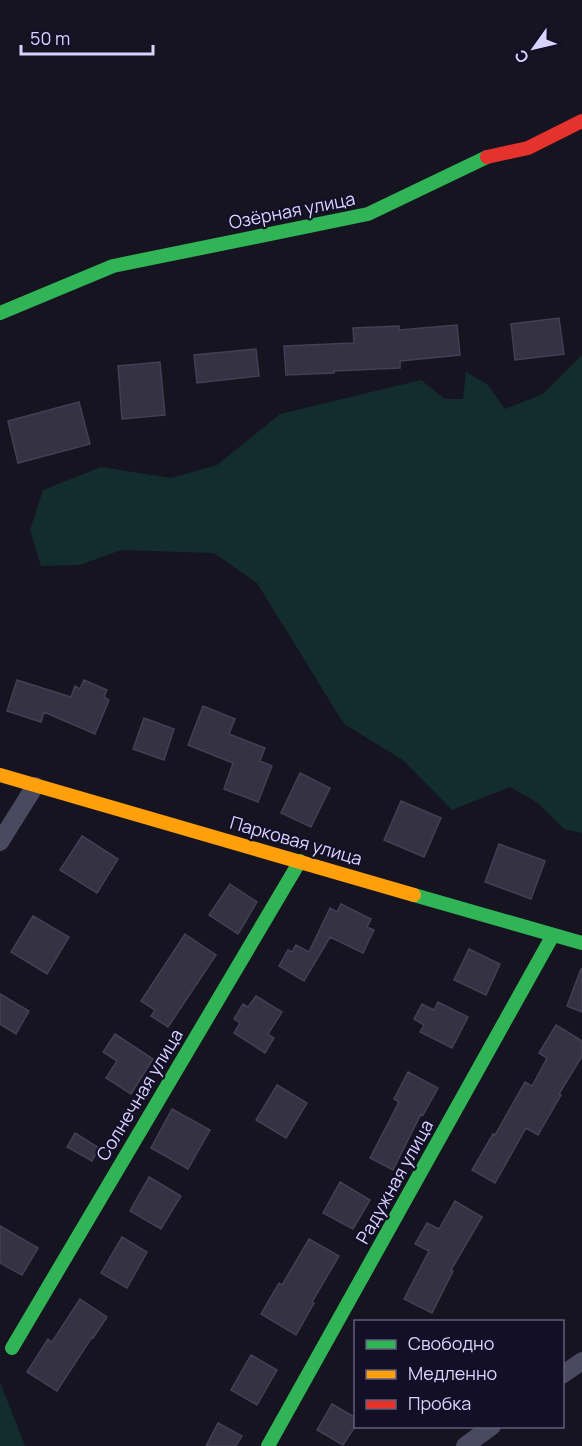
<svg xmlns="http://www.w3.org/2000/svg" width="582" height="1446" font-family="Manrope,sans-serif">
  <rect width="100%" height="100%" fill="#161421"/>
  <path fill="#132c2d" d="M582 355V833L564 829 538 803 510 787 452 810 403 760 344 724 257 583 214 553 121 550 80 565 41 566 30 530 43 490 101 467 171 478 217 465 280 414 421 380 445 399H463L466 372 487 384 505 409 543 394Z
    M0 1382 25 1446H0Z"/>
  <path fill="#343243" stroke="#433f54" stroke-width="1.5" d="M559 318 564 354 515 360 511 324Z
    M457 325 460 355 400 361V368L334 371V373L286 375 284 346 354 343 353 328 399 326V330Z
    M256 349 259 376 197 383 194 355Z
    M160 362 165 415 122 419 118 366Z
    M79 402 90 444 18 463 8 421Z
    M17 680 71 697 75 686 80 689 84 680 107 690 104 697 109 700 95 734 44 712 41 722 7 711Z
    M203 706 235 719 229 734 265 748 260 761 272 766 258 802 224 789 233 763 188 745Z
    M144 718 174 729 164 760 133 749Z
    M300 773 330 788 311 827 281 813Z
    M401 801 441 818 424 857 384 840Z
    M82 836 118 859 97 893 60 870Z
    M499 844 545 861 531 899 485 882Z
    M230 884 257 902 238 934 209 915Z
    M341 904 371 919 367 927 374 930 363 953 330 937 304 981 279 966 288 950 292 952 296 945 309 952 330 908 337 912Z
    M33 916 69 937 47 974 11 952Z
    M185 934 216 955 168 1027 151 1016 155 1010 141 1001Z
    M469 949 500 964 486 995 454 980Z
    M581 969H582V1012L567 1006Z
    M0 994 29 1011 16 1034 0 1024Z
    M256 996 282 1012 268 1034 274 1038 265 1053 234 1033 240 1023 234 1019 243 1004 248 1007Z
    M438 1002 468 1017 452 1048 420 1032 424 1025 414 1019 422 1004 434 1010Z
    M556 1025 582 1041V1056L559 1094 561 1095 538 1135 526 1128 495 1183 472 1170 493 1134 495 1135 525 1082 532 1086 547 1058 539 1053Z
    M115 1034 153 1059 131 1094 106 1078 117 1061 103 1052Z
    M408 1072 438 1088 423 1115 421 1114 393 1170 370 1158 399 1102 394 1099Z
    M277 1085 307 1103 286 1138 256 1120Z
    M172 1109 210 1130 188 1169 151 1148Z
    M75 1133 99 1148 92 1161 67 1147Z
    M149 1177 181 1196 161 1229 130 1211Z
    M340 1182 370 1200 353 1229 323 1213Z
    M455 1201 482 1217 451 1270 453 1271 432 1313 404 1299 429 1251 415 1244 427 1223 439 1229Z
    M0 1226 38 1248 22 1275 0 1263Z
    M122 1237 147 1252 127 1288 101 1273Z
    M309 1239 339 1256 312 1302 314 1303 296 1335 261 1314 279 1283 282 1285Z
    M80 1299 107 1317 93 1338 92 1337 57 1391 27 1372 48 1339 52 1342Z
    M251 1355 277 1370 257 1405 231 1390Z
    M332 1404 356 1418V1425L343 1445 317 1430Z
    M218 1423 242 1436 236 1446H206Z"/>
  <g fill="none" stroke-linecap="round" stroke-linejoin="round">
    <path stroke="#4a4962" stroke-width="18" d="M0 842 35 786
      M562 1375 582 1361
      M465 1446 492 1426"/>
    <path stroke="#30b455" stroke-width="14" d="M0 313 113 266 368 214 487 157
      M414 895 582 943
      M12 1348 300 861
      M268 1446 553 935"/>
    <path stroke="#ff9f0a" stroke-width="14" d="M0 775 414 895"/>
    <path stroke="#e5322d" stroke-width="14" d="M487 157 528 148 582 121"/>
  </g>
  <g text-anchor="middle" stroke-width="4.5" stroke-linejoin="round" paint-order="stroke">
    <g font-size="18" fill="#d9d4ff" stroke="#130f26">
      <text transform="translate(292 211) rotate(-11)" y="6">Озёрная улица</text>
      <text transform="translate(296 841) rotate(16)" y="6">Парковая улица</text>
      <text transform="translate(140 1095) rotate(-59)" y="6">Солнечная улица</text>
      <text transform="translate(395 1182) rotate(-61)" y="6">Радужная улица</text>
    </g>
  </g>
  <rect x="354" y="1320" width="210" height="108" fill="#130f26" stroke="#625e7d" stroke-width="1.5"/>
  <rect x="366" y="1340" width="30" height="9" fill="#30b455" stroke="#625e7d" stroke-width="1.5"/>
  <text x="408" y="1350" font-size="18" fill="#d9d4ff">Свободно</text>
  <rect x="366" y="1370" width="30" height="9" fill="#ff9f0a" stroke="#625e7d" stroke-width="1.5"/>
  <text x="408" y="1380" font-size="18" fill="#d9d4ff">Медленно</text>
  <rect x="366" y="1400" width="30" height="9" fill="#e5322d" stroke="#625e7d" stroke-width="1.5"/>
  <text x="408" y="1410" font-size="18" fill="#d9d4ff">Пробка</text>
  <g transform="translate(534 48) rotate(236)" stroke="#130f26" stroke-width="4.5" paint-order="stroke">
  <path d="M0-4.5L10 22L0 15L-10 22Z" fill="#d9d4ff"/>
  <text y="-9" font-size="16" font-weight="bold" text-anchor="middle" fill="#d9d4ff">С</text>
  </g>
  <path d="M21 45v9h132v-9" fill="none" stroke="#d9d4ff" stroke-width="3"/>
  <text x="30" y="45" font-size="18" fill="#d9d4ff" stroke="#130f26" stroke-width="4.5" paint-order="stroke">50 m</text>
</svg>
